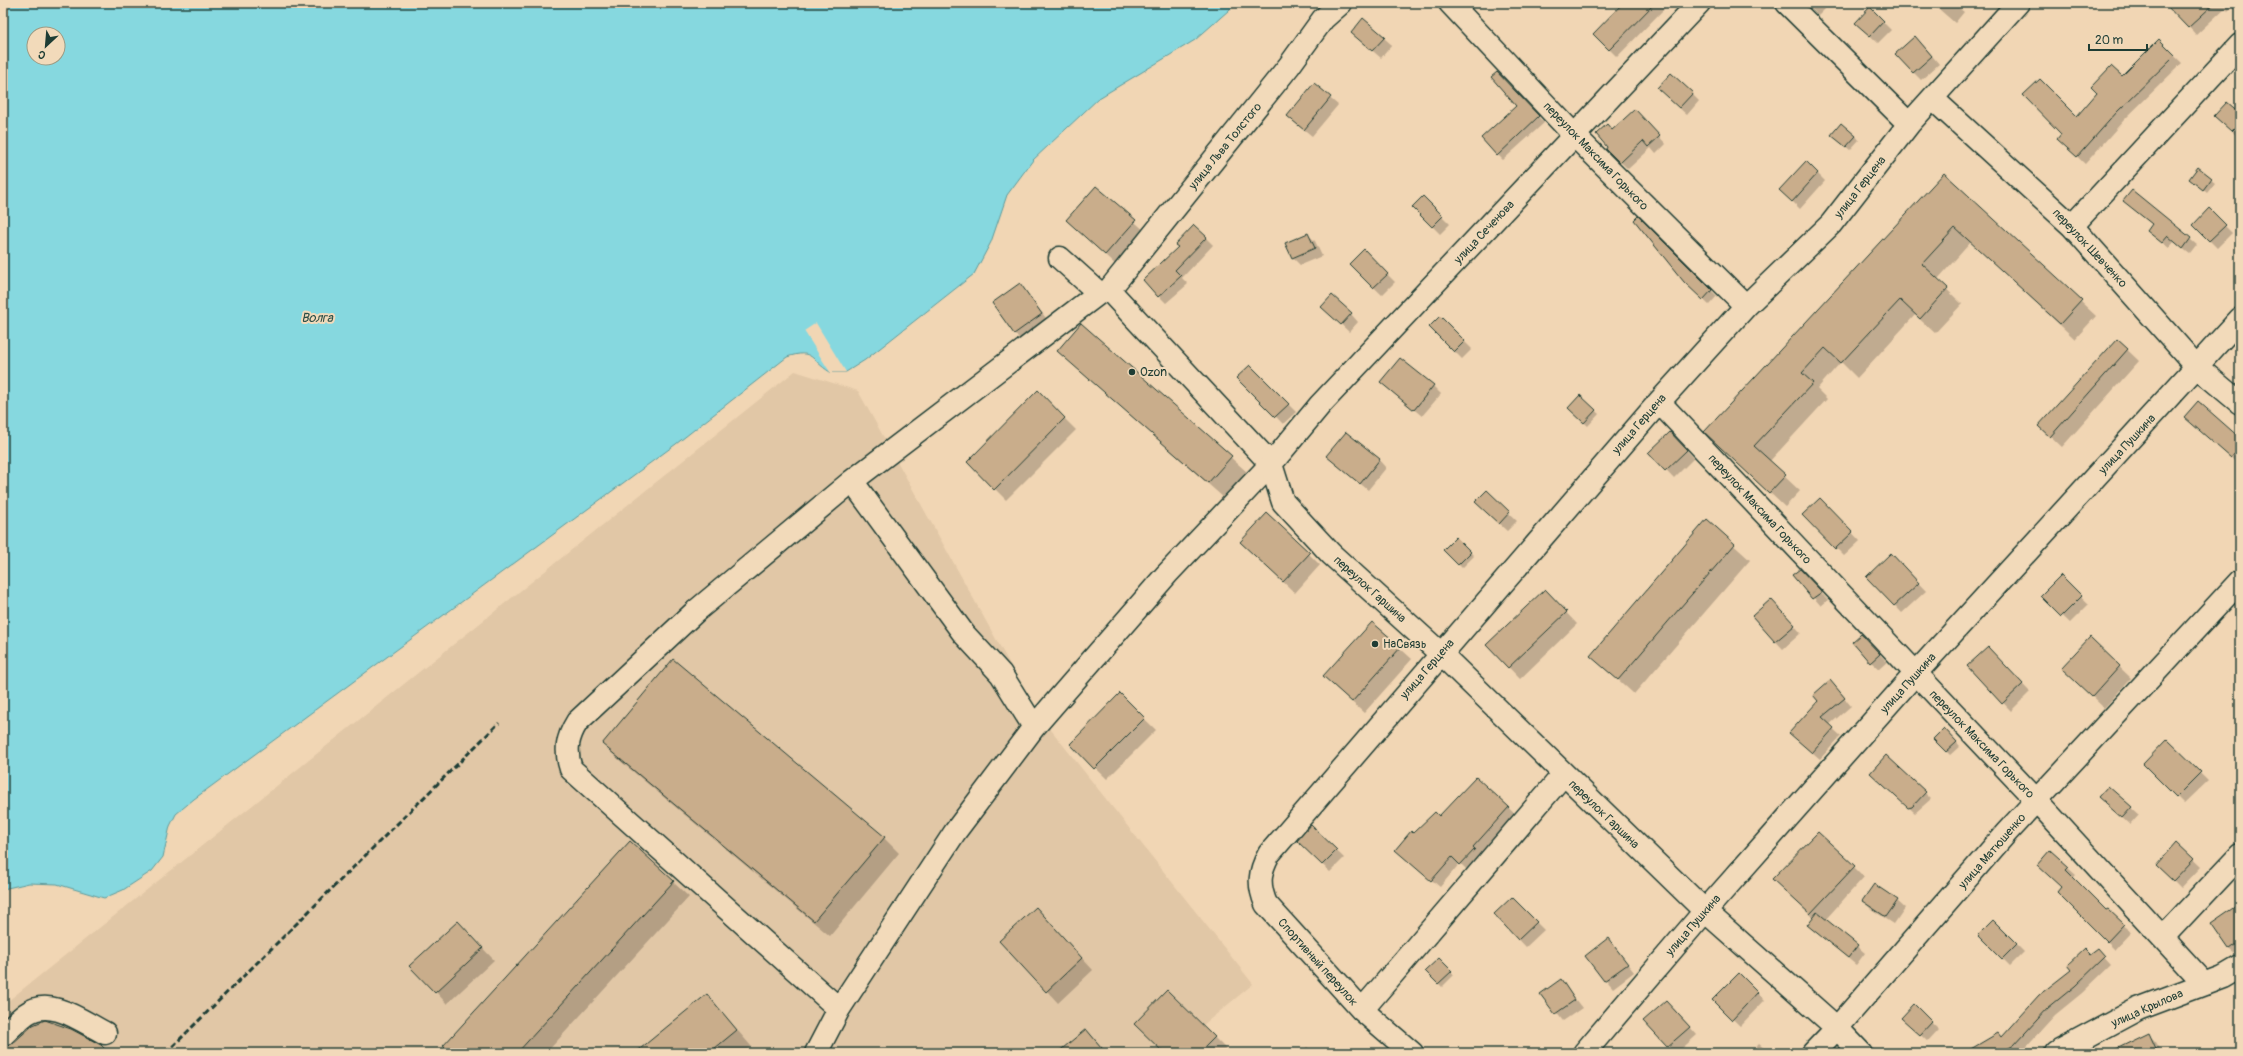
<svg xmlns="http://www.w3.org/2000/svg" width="2243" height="1056" font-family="Pangolin,sans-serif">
  <rect width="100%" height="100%" fill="#f1d6b4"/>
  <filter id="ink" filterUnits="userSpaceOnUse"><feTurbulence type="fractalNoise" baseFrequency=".025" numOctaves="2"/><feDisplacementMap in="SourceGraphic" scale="8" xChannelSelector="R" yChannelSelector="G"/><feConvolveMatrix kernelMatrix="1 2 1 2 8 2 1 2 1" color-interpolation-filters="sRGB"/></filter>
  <g filter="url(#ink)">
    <path fill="#e1c7a6" d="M795 371 858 391 1036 711 1253 984 1169 1053H3V1005Z"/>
    <path fill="#86d8df" stroke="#5d9a9b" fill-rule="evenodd" d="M3 3H1237L1195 40 1099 98 1033 160 1007 195 991 242 974 274 865 360 846 372H830C810 360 814 348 787 357L676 444 194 799 176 814 170 826 163 857 152 871 123 890 104 898 57 884 29 883 3 889ZM34 34H58V58H34Z"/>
    <path fill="#f1d6b4" d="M816 323 846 372H830L804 331Z"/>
    <path fill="#0003" d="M1414 3H1421L1417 6Z
      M1491 3H1500L1495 7Z
      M1625 3H1662L1666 7 1617 57 1594 34Z
      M1806 3H1830L1818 15Z
      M1932 3H1953L1964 12 1955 23Z
      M2168 3H2236L2228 11 2225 8 2196 35Z
      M1870 9 1891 30 1878 43 1857 23Z
      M1384 38 1392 45 1381 58 1360 40Z
      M2159 41 2182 63 2124 120 2085 164 2066 146 2122 78Z
      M1923 45 1939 64 1921 80 1913 72Z
      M1503 78 1544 123 1503 160 1498 155 1517 106Z
      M1314 85 1338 105 1312 136 1296 123Z
      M1692 94 1699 101 1687 115 1666 96Z
      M2240 115V137L2239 138 2223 123Z
      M1642 118 1666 144 1656 154 1651 148 1628 169 1607 149 1612 131Z
      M1856 136 1859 140 1850 150 1836 138Z
      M1806 162 1825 181 1800 209 1788 197Z
      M2198 169 2215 183 2207 193 2194 182Z
      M1944 174 2096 316 2075 339 1971 242 1937 280 1962 304 1935 333 1915 315 1857 378 1841 362 1817 389 1827 399 1769 462 1800 491 1785 507 1721 447Z
      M1096 187 1147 233 1117 266 1067 220Z
      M2132 191 2197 245 2190 254 2174 242 2169 248 2154 236 2153 225 2124 201Z
      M1423 197 1450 224 1440 234 1413 207Z
      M2209 210 2232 233 2217 248 2194 225Z
      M1638 218 1717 296 1709 305 1685 282Z
      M1194 226 1213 245 1182 278 1188 284 1166 303 1159 296 1179 247Z
      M1307 234 1315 241 1322 256 1300 265 1293 258 1286 244Z
      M1364 251 1395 282 1382 295 1350 264Z
      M1020 284 1049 322 1022 341 1015 334Z
      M1330 314H1351L1358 322 1349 332Z
      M1440 317 1472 349 1462 359 1430 327Z
      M1081 324 1247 472 1224 498 1058 351Z
      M2117 340 2139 361 2062 447 2040 426Z
      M1250 366 1296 412 1283 424 1238 378Z
      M1433 386 1441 394 1422 416 1389 389Z
      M1038 392 1076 430 1006 500 968 462Z
      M1580 397 1599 414 1588 426 1569 408Z
      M2193 424 2240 439V463L2239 464Z
      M1670 433 1694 458 1674 478 1650 453Z
      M1327 456 1379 460 1386 468 1368 490Z
      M1487 492 1517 521 1507 531 1484 510Z
      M1820 499 1860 541 1844 556 1803 515Z
      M1707 521 1750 560 1634 694 1591 655Z
      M1456 538 1474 556 1462 568 1444 550Z
      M1252 553 1309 554 1320 565 1295 593Z
      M1891 555 1926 591 1902 613 1868 577Z
      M1794 575 1807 578 1828 600 1821 606Z
      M2061 577 2089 604 2070 623 2042 596Z
      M1556 602 1577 624 1520 679 1487 645Z
      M1779 608 1801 633 1783 649 1753 617Z
      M1372 623 1412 659 1364 713 1336 688Z
      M2090 639 2131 678 2104 708 2074 679Z
      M1869 643 1887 662 1879 669 1871 662Z
      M1995 656 2030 692 2011 711 1968 666Z
      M1837 689 1851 706 1829 725 1841 736 1820 759 1798 740Z
      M1120 695 1156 730 1107 779 1071 744Z
      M1944 729 1960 746 1950 755 1934 739Z
      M2167 741 2208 781 2184 804 2144 764Z
      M603 744 884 838 899 853 830 936 618 759Z
      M1476 778 1516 815 1479 855 1481 857 1468 871 1460 863 1440 887 1404 857 1413 834 1439 818Z
      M1877 779 1925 793 1931 799 1915 813Z
      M2108 787 2139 815 2130 825 2099 797Z
      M1311 826 1344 858 1330 872 1298 841Z
      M630 842 689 897 546 1053H451Z
      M2177 844 2201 867 2181 888 2165 872Z
      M2038 865 2068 868 2076 875 2073 878 2106 912 2131 932 2115 949 2058 892 2062 888Z
      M1854 867 1864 877 1825 920 1865 953 1856 965 1808 925 1814 918 1783 889Z
      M1512 898 1544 930 1526 947 1495 914Z
      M1863 901H1897L1905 908 1894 924 1871 909Z
      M2240 905V954L2237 956 2229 949Z
      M1047 920 1093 970 1058 1003 1047 991Z
      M1993 921 2024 952 2010 966 1979 935Z
      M469 934 494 960 447 1004 436 992Z
      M1608 940 1634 972 1613 988 1586 956Z
      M2098 951 2111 965 2082 993 2055 1015 2021 1052 1964 1053 1998 1034 2001 1038Z
      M1439 959 1454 975 1442 987 1427 971Z
      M1739 974 1765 1000 1740 1026 1713 1000Z
      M1561 981 1582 1008 1563 1021 1542 994Z
      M1167 991 1226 1049 1221 1053H1165Z
      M707 995 751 1046 743 1053H636Z
      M1914 1006 1939 1030 1928 1042 1910 1025Z
      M1674 1009 1697 1035 1677 1053H1675L1645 1021Z
      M1086 1030 1107 1053H1059Z
      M2149 1035 2156 1042 2162 1053H2115Z
      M1759 1044 1769 1053H1751Z
      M1307 1047 1314 1053H1302Z"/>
    <path fill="#c9ad8b" stroke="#1f3d34" d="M1623 3H1655L1609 50 1593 34Z
      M2164 3H2215L2188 28Z
      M1870 7 1884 21 1870 36 1855 23Z
      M1363 18 1385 37 1372 51 1351 33Z
      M1915 36 1932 56 1913 73 1895 54Z
      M2159 39 2175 55 2117 112 2077 157 2057 139 2061 134 2023 95 2040 79 2077 116 2097 93 2091 87 2111 66 2122 76Z
      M1497 72 1539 116 1497 156 1481 138 1516 106 1491 77Z
      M1671 73 1693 93 1679 108 1657 88Z
      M1314 83 1331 97 1304 130 1287 116Z
      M2227 102 2240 113V122L2231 131 2214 116Z
      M1635 109 1660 136 1648 147 1643 141 1620 163 1606 149 1607 147 1596 134 1607 124 1612 130Z
      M1841 123 1856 136 1846 147 1831 135Z
      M1806 161 1818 173 1792 202 1779 190Z
      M2198 167 2212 178 2203 190 2189 179Z
      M1944 173 2082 300 2060 324 1955 228 1922 264 1948 288 1920 319 1900 300 1841 363 1825 348 1802 373 1813 383 1754 446 1786 475 1769 493 1704 432Z
      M1096 186 1136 220 1105 255 1066 220Z
      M2132 190 2191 238 2183 249 2168 236 2162 243 2147 231 2152 224 2123 201Z
      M1423 196 1443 216 1432 227 1412 207Z
      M2209 208 2226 225 2209 241 2193 225Z
      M1638 216 1712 290 1703 300 1684 282 1634 220Z
      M1194 225 1207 237 1175 270 1181 276 1158 297 1143 280 1178 247 1175 245Z
      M1308 233 1315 248 1292 258 1285 243Z
      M1364 249 1388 274 1373 288 1349 264Z
      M1020 283 1042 314 1014 334 992 303Z
      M1332 295 1352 313 1341 325 1321 307Z
      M1440 316 1465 341 1454 352 1429 327Z
      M1081 323 1232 456 1208 483 1057 351Z
      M2117 339 2128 349 2050 437 2038 426Z
      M1400 358 1434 385 1414 410 1380 382Z
      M1250 365 1289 404 1275 417 1236 378Z
      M1038 390 1065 418 994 490 967 462Z
      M1580 395 1596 410 1584 423 1568 408Z
      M2198 401 2240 438V447L2231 458 2184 417Z
      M1346 432 1380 459 1360 484 1326 456Z
      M1670 432 1687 450 1665 471 1648 453Z
      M1487 490 1510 512 1499 524 1475 502Z
      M1820 498 1853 532 1835 549 1802 515Z
      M1267 513 1310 553 1283 582 1240 542Z
      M1707 519 1735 544 1618 680 1590 656Z
      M1456 537 1471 552 1458 565 1443 550Z
      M1891 553 1919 583 1894 606 1866 577Z
      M1800 569 1822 592 1812 599 1792 575Z
      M2061 575 2082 596 2061 617 2040 596Z
      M1545 589 1567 612 1508 668 1486 645Z
      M1771 599 1795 625 1775 642 1752 616Z
      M1372 622 1401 647 1352 702 1323 676Z
      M1861 634 1880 654 1870 663 1852 642Z
      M2090 637 2120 666 2092 697 2061 668Z
      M1988 647 2023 684 2002 704 1967 666Z
      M673 659 885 837 814 921 602 744Z
      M1830 680 1845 698 1822 717 1834 728 1812 753 1789 733 1818 701 1813 695Z
      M1120 693 1145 718 1094 769 1070 744Z
      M1944 728 1957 742 1946 752 1933 739Z
      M2167 739 2201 772 2176 797 2143 764Z
      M1886 755 1926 792 1912 807 1908 808 1870 773Z
      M1476 777 1509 807 1473 847 1475 849 1460 865 1452 857 1431 881 1395 850 1411 831 1413 833 1435 812 1439 816Z
      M2108 786 2132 807 2122 818 2098 797Z
      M1311 825 1337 850 1322 865 1297 841Z
      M1818 832 1855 866 1810 914 1772 879Z
      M630 841 674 881 517 1053H451L443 1046Z
      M2176 842 2194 859 2173 881 2156 865Z
      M2050 850 2069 867 2066 870 2106 910 2108 909 2124 924 2107 942 2057 892 2061 887 2037 865Z
      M1874 884 1898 900 1886 917 1862 901Z
      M1512 897 1537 922 1518 940 1494 914Z
      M2240 903V941L2229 949 2211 923Z
      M1036 907 1082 958 1046 992 999 941Z
      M1817 912 1858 945 1848 958 1807 925Z
      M1993 920 2017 944 2002 959 1978 935Z
      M458 921 483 948 435 993 409 966Z
      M1608 938 1628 964 1604 981 1585 956Z
      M2084 949 2090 955 2098 949 2105 957 2075 986 2048 1008 2014 1045 2007 1049 2010 1053H1964L1998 1033 2001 1037 2039 995 2071 970 2067 965Z
      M1439 958 1452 971 1438 984 1425 971Z
      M1739 973 1758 992 1732 1020 1712 1000Z
      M1561 979 1575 1000 1555 1014 1540 994Z
      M1167 990 1215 1037 1199 1053H1164L1134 1024Z
      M707 994 737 1030 709 1053H635Z
      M1666 1001 1690 1027 1667 1047 1643 1021Z
      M1914 1004 1932 1022 1920 1035 1901 1018Z
      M45 1020 71 1029 101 1045 109 1053H3V1047L12 1044 33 1025Z
      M1086 1029 1106 1053H1057Z
      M2149 1033 2158 1053H2108Z"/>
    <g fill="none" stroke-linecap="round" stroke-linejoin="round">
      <defs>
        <path id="minor" d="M1450 3 1575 136 1746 306
          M1787 3 1909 124
          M1933 99 2072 226 2197 367 2240 403
          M2072 226 2240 45
          M1109 290 1289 66 1323 19 1341 3
          M1659 402 2036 800 2205 984
          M852 481 964 634 1001 674 1034 727
          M1705 911 1837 1028 1861 1053
          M2163 937 2240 855
          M839 1009 571 769C565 751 567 738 577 722L696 611 852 481 1099 293
          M1362 1010 1563 775
          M3 1035C10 1028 18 1020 26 1014 50 996 83 1022 105 1033
          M816 1053 839 1009 955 832 1034 727 1167 574 1271 464 1109 290 1099 293 1060 258
          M1412 1053 1362 1010 1266 904C1258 885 1259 872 1269 854L1659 402 1746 306 1831 224 1909 124 2018 3
          M1813 1053 1837 1028 2007 832 2240 581
          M2056 1053 2138 1009 2223 977 2240 967"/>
        <path id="major" d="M1699 3 1320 405 1271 464 1283 502 1331 554 1440 653 1705 911
          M1584 1053 1705 911 1915 674 2240 319"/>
      </defs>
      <use href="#minor" stroke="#1f3d34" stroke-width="25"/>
      <use href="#major" stroke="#1f3d34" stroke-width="25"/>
      <use href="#minor" stroke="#f2daba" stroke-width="22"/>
      <use href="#major" stroke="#f2daba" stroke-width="22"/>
      <path stroke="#1f3d34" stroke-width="3" stroke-dasharray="6 3" stroke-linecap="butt" d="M166 1053 499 723"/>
    </g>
  </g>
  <g fill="#1f3d34" stroke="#f2daba" stroke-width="1.5">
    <circle cx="1132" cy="372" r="4"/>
    <circle cx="1375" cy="644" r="4"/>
  </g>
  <g text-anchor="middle" stroke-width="4" stroke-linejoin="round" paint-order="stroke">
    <g font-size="12" fill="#1f3d34" stroke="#f2daba">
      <text transform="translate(1225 146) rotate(-51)" y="4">улица Льва Толстого</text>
      <text transform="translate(1596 156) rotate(46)" y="4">переулок Максима Горького</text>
      <text transform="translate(1860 187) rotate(-52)" y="4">улица Герцена</text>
      <text transform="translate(1484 232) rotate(-47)" y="4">улица Сеченова</text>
      <text transform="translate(2090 248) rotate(47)" y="4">переулок Шевченко</text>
      <text transform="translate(1639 424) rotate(-49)" y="4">улица Герцена</text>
      <text transform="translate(2127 444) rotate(-47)" y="4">улица Пушкина</text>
      <text transform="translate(1760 509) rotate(47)" y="4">переулок Максима Горького</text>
      <text transform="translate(1370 589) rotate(42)" y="4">переулок Гаршина</text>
      <text transform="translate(1427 669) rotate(-49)" y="4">улица Герцена</text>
      <text transform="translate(1908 683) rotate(-48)" y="4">улица Пушкина</text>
      <text transform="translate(1982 744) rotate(46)" y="4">переулок Максима Горького</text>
      <text transform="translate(1604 814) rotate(44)" y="4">переулок Гаршина</text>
      <text transform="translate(1992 851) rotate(-49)" y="4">улица Матюшенко</text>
      <text transform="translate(1693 925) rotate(-49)" y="4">улица Пушкина</text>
      <text transform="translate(1318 962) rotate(48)" y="4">Спортивный переулок</text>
      <text transform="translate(2147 1008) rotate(-24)" y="4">улица Крылова</text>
    </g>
    <g font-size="12" fill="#1f3d34" stroke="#f2daba" text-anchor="start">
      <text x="1140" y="376">Ozon</text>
      <text x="1383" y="648">НаСвязь</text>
    </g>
    <g font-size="13" font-style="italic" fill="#294c45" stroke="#f2daba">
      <text x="317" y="322">Волга</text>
    </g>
  </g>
  <rect width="2243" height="1056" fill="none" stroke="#f2daba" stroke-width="16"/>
  <rect x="8" y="8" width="2227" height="1040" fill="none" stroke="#1f3d34" stroke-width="1.5" filter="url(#ink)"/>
  <g transform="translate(46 46) rotate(206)"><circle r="19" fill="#f2daba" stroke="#9e9b84"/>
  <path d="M0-3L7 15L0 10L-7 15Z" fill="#1f3d34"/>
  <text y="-6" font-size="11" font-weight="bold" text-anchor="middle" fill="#1f3d34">С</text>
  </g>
  <path d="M2089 44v6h58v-6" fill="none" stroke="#1f3d34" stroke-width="2"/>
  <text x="2095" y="44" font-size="12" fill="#1f3d34" stroke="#f2daba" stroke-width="3" paint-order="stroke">20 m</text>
</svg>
